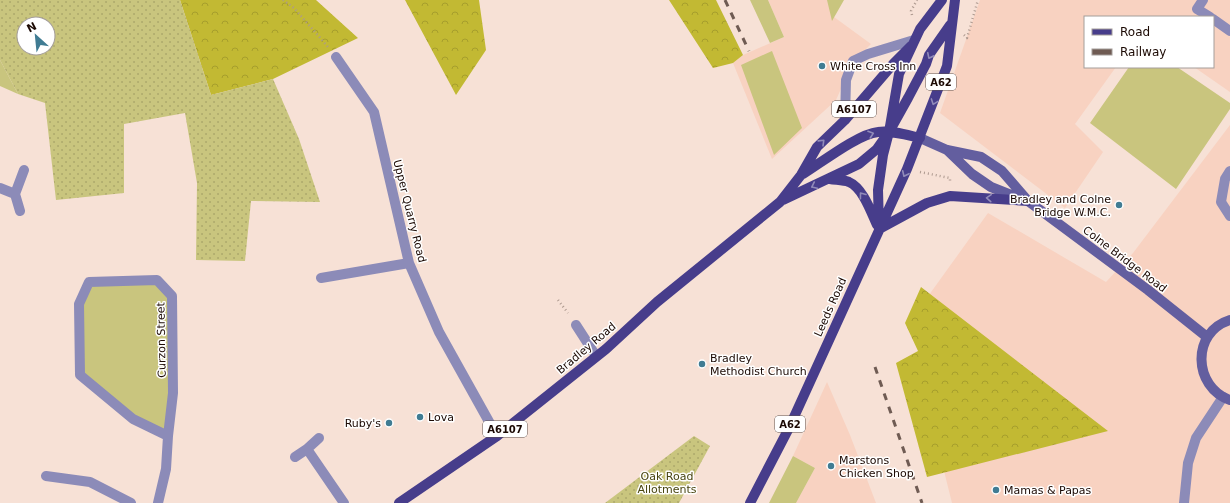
<svg xmlns="http://www.w3.org/2000/svg" width="1230" height="503" font-family="'DejaVu Sans',sans-serif">
  <defs>
    <pattern id="forest-crowns" width="20" height="18" patternUnits="userSpaceOnUse"><rect width="20" height="18" fill="#c2b933"/><path d="M2 6a3 3 0 1 1 6 0M12 15a3 3 0 1 1 6 0" fill="none" stroke="#a69e2c"/></pattern>
    <pattern id="garden-dots" width="8" height="8" patternUnits="userSpaceOnUse"><rect width="8" height="8" fill="#c9c57e"/><path d="M2 2h.1M6 6h.1" fill="none" stroke="#aca86b" stroke-width="1.8" stroke-linecap="round"/></pattern>
  </defs>
  <rect width="100%" height="100%" fill="#f7e1d6"/>
  <path fill="#f8d2c1" d="M768 0H829L834 17 871 44 853 62 836 100 772 159 733 63 743 55 784 37Z
    M980 0H1230V92L1194 67H1213V17H1085V67H1116L1075 124 1103 152 1065 208 940 113Z
    M1230 125V503H952L945 475 916 313 988 213 1106 282 1133 253Z
    M827 382 850 435 876 503H796L815 468 793 456Z"/>
  <path fill="#c9c57e" d="M750 0H768L784 37 770 43Z
    M827 0H844L832 21Z
    M772 51 802 128 774 155 741 65Z
    M0 60 18 94 0 86Z
    M1129 67H1177L1230 103V109L1176 189 1090 123Z
    M157 280 172 296 168 436 133 419 80 375 79 304 89 282Z
    M793 456 815 468 796 503H769Z"/>
  <path fill="url(#forest-crowns)" d="M180 0H316L358 38 273 79 211 95Z
    M405 0H479L486 50 456 95Z
    M669 0H716L743 55 733 63 713 68Z
    M921 287 1108 431 927 477 896 363 918 351 905 323Z"/>
  <path fill="url(#garden-dots)" fill-rule="evenodd" d="M0 0H180L211 95 273 79 299 139 320 202 251 201 245 261 196 260 197 183 185 113 124 124V193L56 200 45 103 18 94 0 60ZM24 24H48V48H24Z
    M694 436 710 446 679 503H605Z"/>
  <g fill="none" stroke-linecap="round" stroke-linejoin="round">
    <path stroke="#ad998f" stroke-width="2.5" stroke-dasharray="1 3" stroke-linecap="butt" d="M283 0 294 8 328 47
      M912 15 911 11 917 0
      M964 35 967 38 978 0
      M920 172 950 178V182
      M558 300 568 313"/>
    <path stroke="#8c8bb8" stroke-width="10" d="M1203 0 1197 9 1210 17
      M1213 19 1230 31
      M845 120 846 80 853 61 868 54 914 40
      M1230 171 1225 179 1221 202 1230 216
      M46 476 90 482 131 503
      M1184 503 1188 463 1196 438 1223 397"/>
    <path stroke="#8c8bb8" stroke-width="10" d="M336 57 374 112 409 263 439 332 497 436
      M0 188 15 194
      M20 211 15 194 24 170
      M321 278 409 263
      M576 325 596 356
      M307 449 344 503
      M295 457 307 449 319 438
      M158 503 166 469 168 436 173 393 172 296 157 280 89 282 79 304 80 375 133 419 168 436"/>
    <path stroke="#635e9f" stroke-width="10" d="M920 138 947 150 981 157 1002 171 1028 201 1148 290 1207 337
      M947 150 972 174 991 187 1024 200
      M1230 320C1191 332 1193 387 1230 400"/>
    <path stroke="#473d8b" stroke-width="10" d="M803 174C821 163 858 134 878 132 891 130 907 135 920 138
      M830 179C836 180 844 180 849 182 863 188 871 212 877 225
      M783 200 859 164 877 149 889 132 908 98 926 64 929 55 950 25
      M879 227 878 190 883 155 889 132 899 74 920 29 942 0
      M879 229 927 203 950 196 1028 201
      M399 503 497 436 606 349 657 302 780 202 801 175 817 147 845 120 894 63 911 46
      M750 503 789 428 907 169 947 66 955 0"/>
    <path stroke="#6f5b53" stroke-width="3" stroke-dasharray="7 7" stroke-linecap="butt" d="M725 0 749 51
      M875 367 922 503"/>
  </g>
  <defs><path id="oneway-chevron" d="M-2-3.5L2.5 0L-2 3.5" fill="none" stroke-width="1.6" stroke-linecap="round" stroke-linejoin="round"/></defs>
  <g stroke="#918bb9">
    <use href="#oneway-chevron" transform="translate(930 56) rotate(116)"/>
    <use href="#oneway-chevron" transform="translate(934 102) rotate(110)"/>
    <use href="#oneway-chevron" transform="translate(871 134) rotate(-19)"/>
    <use href="#oneway-chevron" transform="translate(822 142) rotate(-44)"/>
    <use href="#oneway-chevron" transform="translate(905 174) rotate(115)"/>
    <use href="#oneway-chevron" transform="translate(814 186) rotate(155)"/>
    <use href="#oneway-chevron" transform="translate(862 195) rotate(-127)"/>
    <use href="#oneway-chevron" transform="translate(989 198) rotate(-176)"/>
  </g>
  <g fill="#407c93" stroke="#fff" stroke-width="1.5">
    <circle cx="822" cy="66" r="4"/>
    <circle cx="1119" cy="205" r="4"/>
    <circle cx="702" cy="364" r="4"/>
    <circle cx="420" cy="417" r="4"/>
    <circle cx="389" cy="423" r="4"/>
    <circle cx="831" cy="466" r="4"/>
    <circle cx="996" cy="490" r="4"/>
  </g>
  <g text-anchor="middle" stroke-width="3" stroke-linejoin="round" paint-order="stroke">
    <g fill="#fff" stroke="#5f534f" stroke-width="1">
      <rect x="926" y="74" width="30" height="16" rx="3"/>
      <rect x="832" y="101" width="44" height="16" rx="3"/>
      <rect x="775" y="416" width="30" height="16" rx="3"/>
      <rect x="483" y="421" width="44" height="16" rx="3"/>
    </g>
    <g font-size="10" font-weight="bold" fill="#1b0903">
      <text x="941" y="86">A62</text>
      <text x="854" y="113">A6107</text>
      <text x="790" y="428">A62</text>
      <text x="505" y="433">A6107</text>
    </g>
    <g font-size="11" fill="#1b0903" stroke="#fff" text-anchor="start">
      <text x="830" y="70">White Cross Inn</text>
      <text x="1111" y="203" text-anchor="end">Bradley and Colne<tspan x="1111" dy="13">Bridge W.M.C.</tspan></text>
      <text x="710" y="362">Bradley<tspan x="710" dy="13">Methodist Church</tspan></text>
      <text x="428" y="421">Lova</text>
      <text x="381" y="427" text-anchor="end">Ruby's</text>
      <text x="839" y="464">Marstons<tspan x="839" dy="13">Chicken Shop</tspan></text>
      <text x="1004" y="494">Mamas &amp; Papas</text>
    </g>
    <g font-size="11" fill="#1b0903" stroke="#fff">
      <text transform="translate(410 211) rotate(76)" y="4">Upper Quarry Road</text>
      <text transform="translate(1125 259) rotate(37)" y="4">Colne Bridge Road</text>
      <text transform="translate(830 307) rotate(-66)" y="4">Leeds Road</text>
      <text transform="translate(161 340) rotate(-91)" y="4">Curzon Street</text>
      <text transform="translate(586 348) rotate(-40)" y="4">Bradley Road</text>
    </g>
    <g font-size="11" fill="#484510" stroke="#fff">
      <text x="667" y="480">Oak Road<tspan x="667" dy="13">Allotments</tspan></text>
    </g>
  </g>
  <rect x="1084" y="16" width="130" height="52" fill="#ffffff" stroke="#a49d9a"/>
  <rect x="1092" y="29" width="20" height="6" fill="#473d8b" stroke="#a49d9a"/>
  <text x="1120" y="36" font-size="12" fill="#1b0903">Road</text>
  <rect x="1092" y="49" width="20" height="6" fill="#6f5b53" stroke="#a49d9a"/>
  <text x="1120" y="56" font-size="12" fill="#1b0903">Railway</text>
  <g transform="translate(36 36) rotate(333)"><circle r="19" fill="#ffffff" stroke="#a49d9a"/>
  <path d="M0-3L7 15L0 10L-7 15Z" fill="#407c93"/>
  <text y="-6" font-size="11" font-weight="bold" text-anchor="middle" fill="#1b0903">N</text>
  </g>
</svg>
